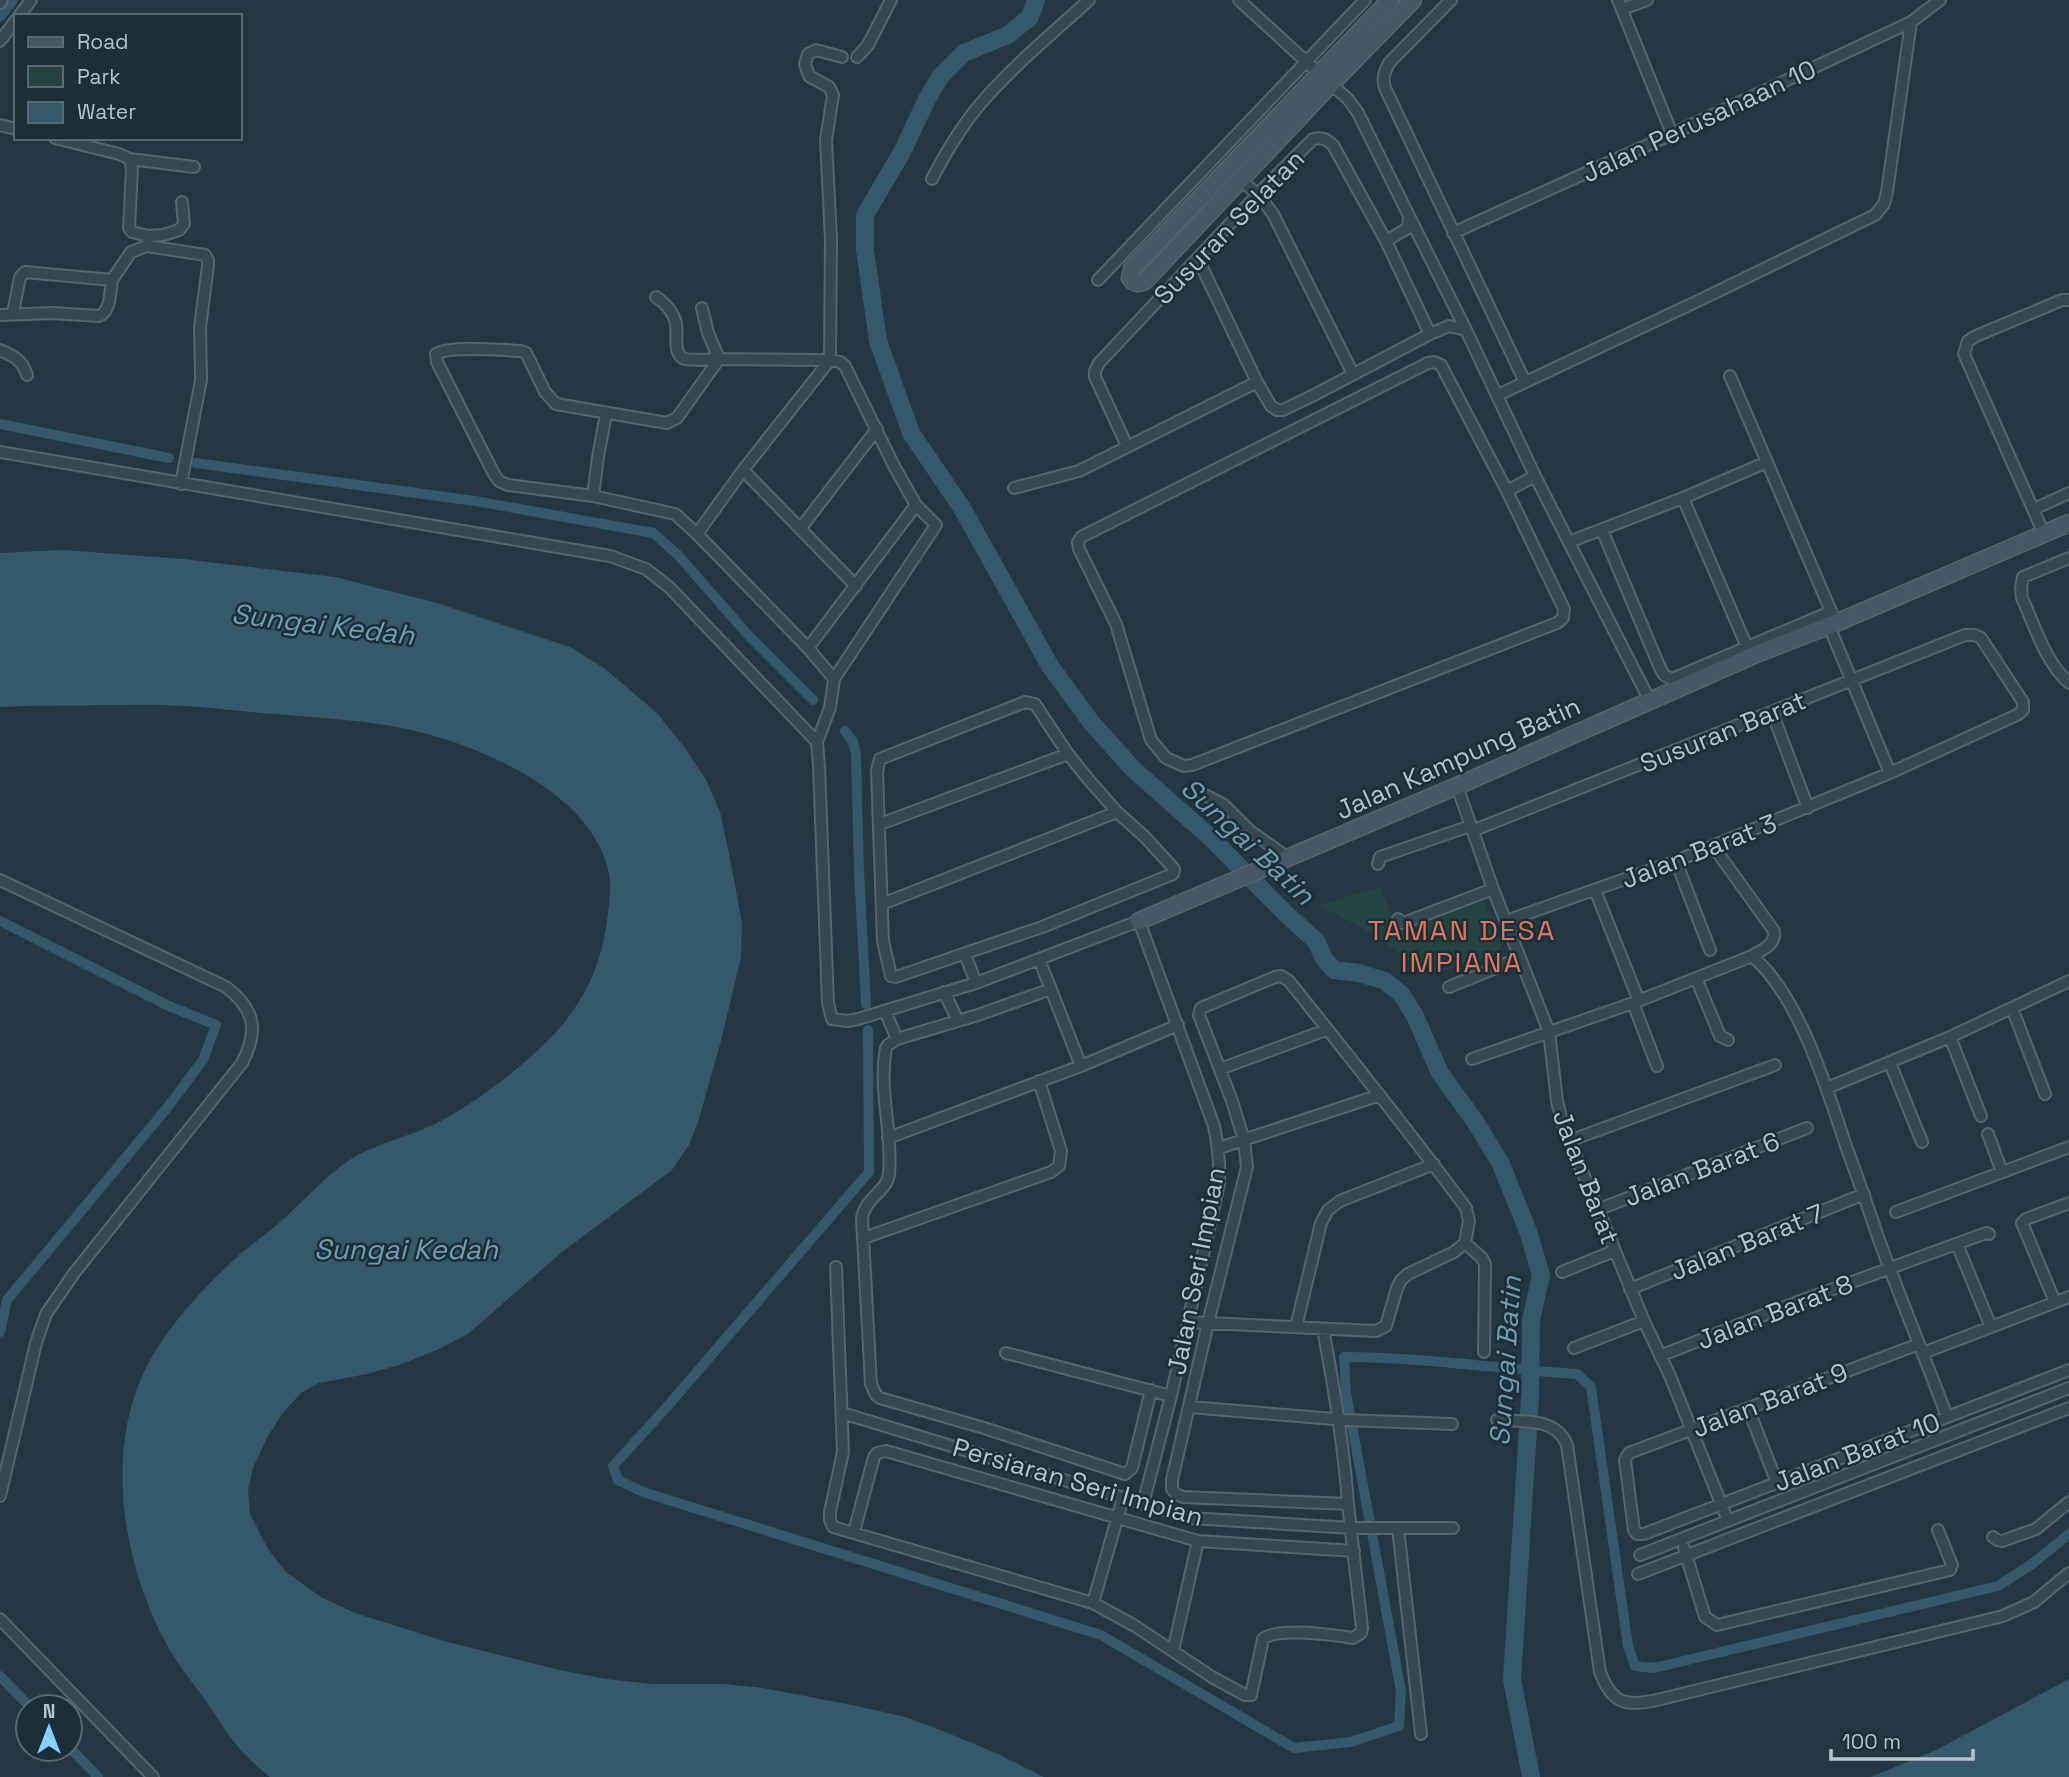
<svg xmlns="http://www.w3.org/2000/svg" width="2069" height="1777" font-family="'Space Grotesk',sans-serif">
  <rect width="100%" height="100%" fill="#233843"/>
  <path fill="#254340" d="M1380 887 1399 932 1479 900 1485 902 1502 944 1498 953 1422 978 1404 958 1373 934 1319 905Z"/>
  <path fill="#35586b" d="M64 550 183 559 335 577 437 603 570 647 604 668 657 713 685 748 706 780 720 812 730 858 742 924 741 957 722 1037 699 1119 689 1145 672 1170 562 1252 468 1334 437 1350 399 1365 367 1374 319 1383 301 1393 282 1414 267 1438 253 1468 248 1490 250 1514 268 1549 286 1572 321 1597 355 1613 444 1641 559 1670 606 1679 653 1684H724L763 1688 857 1706 906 1717 950 1734 996 1753 1044 1777H270C256 1766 242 1753 231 1738 222 1726 214 1712 205 1700 193 1683 179 1666 168 1647 124 1568 104 1457 144 1372 165 1329 201 1290 236 1258 250 1245 266 1235 279 1223 302 1203 323 1178 348 1161 374 1144 405 1138 433 1125 473 1106 534 1059 563 1024 593 987 604 952 609 905 610 894 611 880 608 869 590 795 489 750 423 733 375 720 325 719 276 714 246 712 215 708 184 706 157 704 129 705 101 705 68 706 34 705 0 707V553Z
    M2069 1679V1777H1871L1936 1750Z"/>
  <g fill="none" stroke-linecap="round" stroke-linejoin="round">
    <path stroke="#35586b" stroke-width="10" d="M0 17 13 0
      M0 424 169 458
      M196 463 475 501 653 533 678 555 748 635 813 700
      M845 731 853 742 856 754 859 871 866 1004
      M0 921 169 1006 216 1025 203 1060 167 1108 7 1300 0 1332
      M868 1030 869 1172 665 1409 613 1466 618 1480 643 1492 1101 1635 1294 1748 1351 1742 1399 1726 1401 1691 1346 1393 1344 1357C1422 1357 1499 1369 1577 1374L1591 1387 1628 1646 1635 1666 1654 1668 1998 1586 2032 1564 2069 1534
      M0 1676 30 1707
      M70 1748 98 1777"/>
    <path stroke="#35586b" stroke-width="18" d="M1036 0 1030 17 1008 35 964 53 940 77 926 101 902 152 865 215V250L878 341 911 433 962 508 1050 666 1091 722 1132 768 1211 838 1286 914 1316 941 1324 959 1334 970 1359 973 1385 981 1401 994 1415 1016 1440 1073 1474 1120 1500 1162 1528 1231 1541 1275 1531 1320 1530 1398 1512 1679 1531 1777"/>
    <defs>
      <path id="street" d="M1239 0 1312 67
        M1451 0 1389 63C1384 73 1382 78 1385 88L1525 382
        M1618 0 1672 134
        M0 3 2 0
        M1623 9 1647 0
        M19 16 31 0
        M0 41 16 20
        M857 57 868 45 891 0
        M1326 80 1348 99 1358 113 1409 216 1408 228 1386 241
        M0 125 16 129
        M55 138 119 154 130 159 132 169 129 228 132 232 148 236 147 246
        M130 159 194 167
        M932 179C946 152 962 125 982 102 1014 65 1053 33 1089 0
        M1241 181 1258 194 1273 214 1353 374
        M1410 218 1466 330
        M1453 233 1672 134 1911 22 1940 0
        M148 236 163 235 179 230 184 224 182 202
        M1198 259 1257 382 1271 406 1277 410H1283L1314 395 1430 334 1449 326 1466 330 1535 476 1650 701
        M1098 280 1365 0
        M656 297C665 303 673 312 676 323 678 333 672 355 685 359 695 361 709 359 719 359L708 333 702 308
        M13 313 20 277 25 272 112 280 131 252 147 246 205 255 208 260V266L200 327 201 380 181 484
        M0 315 53 313 99 316C111 311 110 292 112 280
        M0 350C14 356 22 360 27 375
        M830 360 831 239 826 140 833 95 829 87 809 76 805 64 808 54 816 50 842 57
        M1434 362 1441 365 1507 491 1564 609 1563 618 1557 623 1192 765 1184 766 1166 758 1151 740 1116 624 1079 549 1078 542 1081 537 1428 363Z
        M1730 376 1767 462
        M1498 395 1700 300 1875 215 1884 204 1887 192 1911 22
        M1127 446 1095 377V371L1099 363 1258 194 1313 139C1322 137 1326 139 1333 145L1386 241 1430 334
        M0 452 610 556 646 569 669 587 817 742 819 766 828 1003 832 1019 847 1021 858 1019 976 983 1139 921 1214 1126C1218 1145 1220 1164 1219 1184L1171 1396 1143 1504
        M743 470 856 586
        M1014 488 1079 471 1257 382
        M1507 491 1535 476
        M593 496 598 457 606 414
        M1683 498 1747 647 1751 652
        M2034 509 2069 493
        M800 529 877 429
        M1602 530 1660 668 1664 675 1672 679 1830 612
        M697 534 743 470 830 360
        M2044 534 1964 354 1968 341 1976 336 2062 300H2069
        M1569 542 1683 498 1767 462 1836 623
        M2069 558 2023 577 2021 588 2022 598C2035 626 2045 662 2069 683
        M1829 626 1890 773
        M808 648 916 505
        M1025 702 1035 704 1068 754 1089 780 1117 812 1145 837 1174 869 1173 874 1042 927 896 977 891 976 883 941 877 771 880 759Z
        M1772 712 1808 808
        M817 742 830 708 834 679 936 525 916 505 894 466 845 366 840 362 830 360 719 359 677 418 667 423 556 404 545 392 528 357 526 353 521 351C502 350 451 345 436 354L437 362 494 474 499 481 508 485 593 496 675 514 697 534 808 648 834 679
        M1457 786 1493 889 1549 1032 1557 1101 1563 1125 1644 1321 1670 1376 1728 1521
        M1205 795 1224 805 1250 831 1288 858
        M880 824 1068 754
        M1472 831 1965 635H1975L1981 638 2023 702V710L2017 715 1890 773 1676 861 1506 921
        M1713 846 1774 931C1776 945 1763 949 1752 956
        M1676 861 1710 950
        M1378 864 1380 857 1470 826
        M0 880 226 987C255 1009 259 1030 242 1063L75 1272 46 1314 36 1343 0 1496
        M1595 890 1639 1001
        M882 904 1117 812
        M1398 919 1402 923 1406 922 1493 889
        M965 954 976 983
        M1039 959 1081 1066
        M1696 978 1720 1036 1728 1040
        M1449 987 1520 958
        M1051 989 978 1015 897 1039 888 1045 886 1048C878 1090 893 1132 889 1174 887 1192 864 1198 862 1219L871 1384 876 1395 880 1398 984 1428 1125 1474 1132 1468 1151 1390
        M944 992 958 1021
        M1633 1003 1657 1066
        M2012 1008 2045 1094
        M885 1011 897 1039
        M1950 1037 1981 1116
        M1472 1059 1633 1003 1752 956C1799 995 1827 1089 1846 1146 1857 1176 1868 1207 1878 1237 1900 1298 1925 1357 1947 1417
        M1890 1063 1922 1142
        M1220 1069 1326 1030
        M1827 1088 1950 1037 2069 981
        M1988 1134 2002 1172
        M888 1138 1081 1066 1178 1025
        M1569 1141 1775 1065
        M1219 1148 1380 1095
        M1597 1210 1807 1128
        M1896 1212 2069 1147
        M864 1238 1051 1172 1059 1166 1061 1151 1039 1081
        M1465 1243 1482 1258 1485 1264 1484 1352
        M1957 1244 1991 1327
        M836 1267 843 1452 830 1512V1520L833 1527 1093 1603 1135 1626 1212 1677 1245 1695H1251L1263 1639C1277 1627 1334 1635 1353 1638L1361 1633 1362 1628 1348 1504 1183 1497 1176 1494 1172 1489V1480L1208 1323 1247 1167 1244 1140 1232 1101 1199 1015 1201 1008 1275 977 1281 976 1289 981C1349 1056 1409 1131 1466 1208L1469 1221 1465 1243 1454 1252 1408 1274 1401 1280 1397 1288 1386 1326 1376 1331C1313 1328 1250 1325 1187 1322
        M1562 1272 1614 1251
        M1630 1289 1864 1194
        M2055 1302 2022 1223 2026 1219 2069 1203
        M1296 1327 1321 1223 1328 1210 1340 1201 1434 1164
        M1323 1329C1334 1387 1344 1445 1348 1504
        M1919 1344 1629 1453 1625 1460 1634 1530 1637 1534H1644L2069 1370
        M1574 1348 1644 1321
        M1006 1353 1171 1396
        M1923 1353 2069 1297
        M1660 1356 1784 1307 1986 1233 1989 1234
        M1189 1407 1346 1420 1452 1424
        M1748 1408 1777 1483
        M842 1413 1190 1518 1352 1528H1453
        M1497 1420C1523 1422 1556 1417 1567 1445L1600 1672C1612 1704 1626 1707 1657 1700L2003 1616 2034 1602 2069 1573
        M1398 1528 1421 1734
        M854 1532 874 1457 877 1453 886 1451 1198 1541 1354 1551
        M1993 1537 1997 1540 2002 1541 2036 1529 2069 1502
        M1684 1548 1705 1617 1717 1625 1950 1570 1952 1565 1938 1530
        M1640 1555 2069 1388
        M1638 1574 2069 1408
        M1093 1603 1123 1498
        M0 1619 153 1777
        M1173 1651 1198 1541"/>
      <path id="secondary" d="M1390 0 1132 269 1130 278C1134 284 1139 284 1145 281L1331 84 1413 0
        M1139 921 1457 786 1754 655 1836 623 2069 523"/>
    </defs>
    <use href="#street" stroke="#55666f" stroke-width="14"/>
    <use href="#secondary" stroke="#55666f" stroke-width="19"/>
    <use href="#street" stroke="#384852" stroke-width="10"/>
    <use href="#secondary" stroke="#455965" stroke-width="16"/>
  </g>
  <g text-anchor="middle" stroke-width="5" stroke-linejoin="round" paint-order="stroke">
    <g font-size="26" fill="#b4c3cc" stroke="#1c2e37">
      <text transform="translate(1699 121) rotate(-25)" y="9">Jalan Perusahaan 10</text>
      <text transform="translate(1229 227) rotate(-46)" y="9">Susuran Selatan</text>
      <text transform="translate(1723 732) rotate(-22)" y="9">Susuran Barat</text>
      <text transform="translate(1458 758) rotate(-24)" y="9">Jalan Kampung Batin</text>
      <text transform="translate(1699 851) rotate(-21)" y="9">Jalan Barat 3</text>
      <text transform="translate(1702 1169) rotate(-21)" y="9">Jalan Barat 6</text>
      <text transform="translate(1586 1177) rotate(69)" y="9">Jalan Barat</text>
      <text transform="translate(1747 1242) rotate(-22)" y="9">Jalan Barat 7</text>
      <text transform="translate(1196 1271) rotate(-79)" y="9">Jalan Seri Impian</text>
      <text transform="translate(1775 1312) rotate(-21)" y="9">Jalan Barat 8</text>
      <text transform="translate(1770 1400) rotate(-21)" y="9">Jalan Barat 9</text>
      <text transform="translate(1857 1452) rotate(-21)" y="9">Jalan Barat 10</text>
      <text transform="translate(1078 1482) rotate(16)" y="9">Persiaran Seri Impian</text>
    </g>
    <g font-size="28" font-style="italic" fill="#719cb2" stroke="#1c2e37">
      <text transform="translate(323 624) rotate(7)" y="10">Sungai Kedah</text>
      <text transform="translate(1248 841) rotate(43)" y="10">Sungai Batin</text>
      <text x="406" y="1259">Sungai Kedah</text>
      <text transform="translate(1505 1361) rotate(-86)" y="10">Sungai Batin</text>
    </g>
    <g font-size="28" letter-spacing="2" fill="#e0775c" stroke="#1c2e37">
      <text x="1462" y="940">TAMAN DESA<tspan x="1462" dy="32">IMPIANA</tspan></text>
    </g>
  </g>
  <rect x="14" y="14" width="228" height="126" fill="#1c2e37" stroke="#596a73" stroke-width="2"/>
  <rect x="28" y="37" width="35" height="10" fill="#455965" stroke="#596a73" stroke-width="2"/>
  <text x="77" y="49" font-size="21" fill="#b4c3cc">Road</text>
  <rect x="28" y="66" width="35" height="21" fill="#254340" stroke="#596a73" stroke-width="2"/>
  <text x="77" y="84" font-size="21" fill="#b4c3cc">Park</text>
  <rect x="28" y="102" width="35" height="21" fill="#35586b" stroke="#596a73" stroke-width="2"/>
  <text x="77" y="119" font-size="21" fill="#b4c3cc">Water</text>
  <g transform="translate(49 1728)"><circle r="33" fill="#1c2e37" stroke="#596a73" stroke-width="2"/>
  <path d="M0-5L12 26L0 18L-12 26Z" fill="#87d0ff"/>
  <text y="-10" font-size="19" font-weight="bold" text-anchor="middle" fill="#b4c3cc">N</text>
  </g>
  <path d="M1831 1749v10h142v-10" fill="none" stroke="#b4c3cc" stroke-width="3.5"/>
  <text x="1842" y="1749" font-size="21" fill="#b4c3cc" stroke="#1c2e37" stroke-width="5" paint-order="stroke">100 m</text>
</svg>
